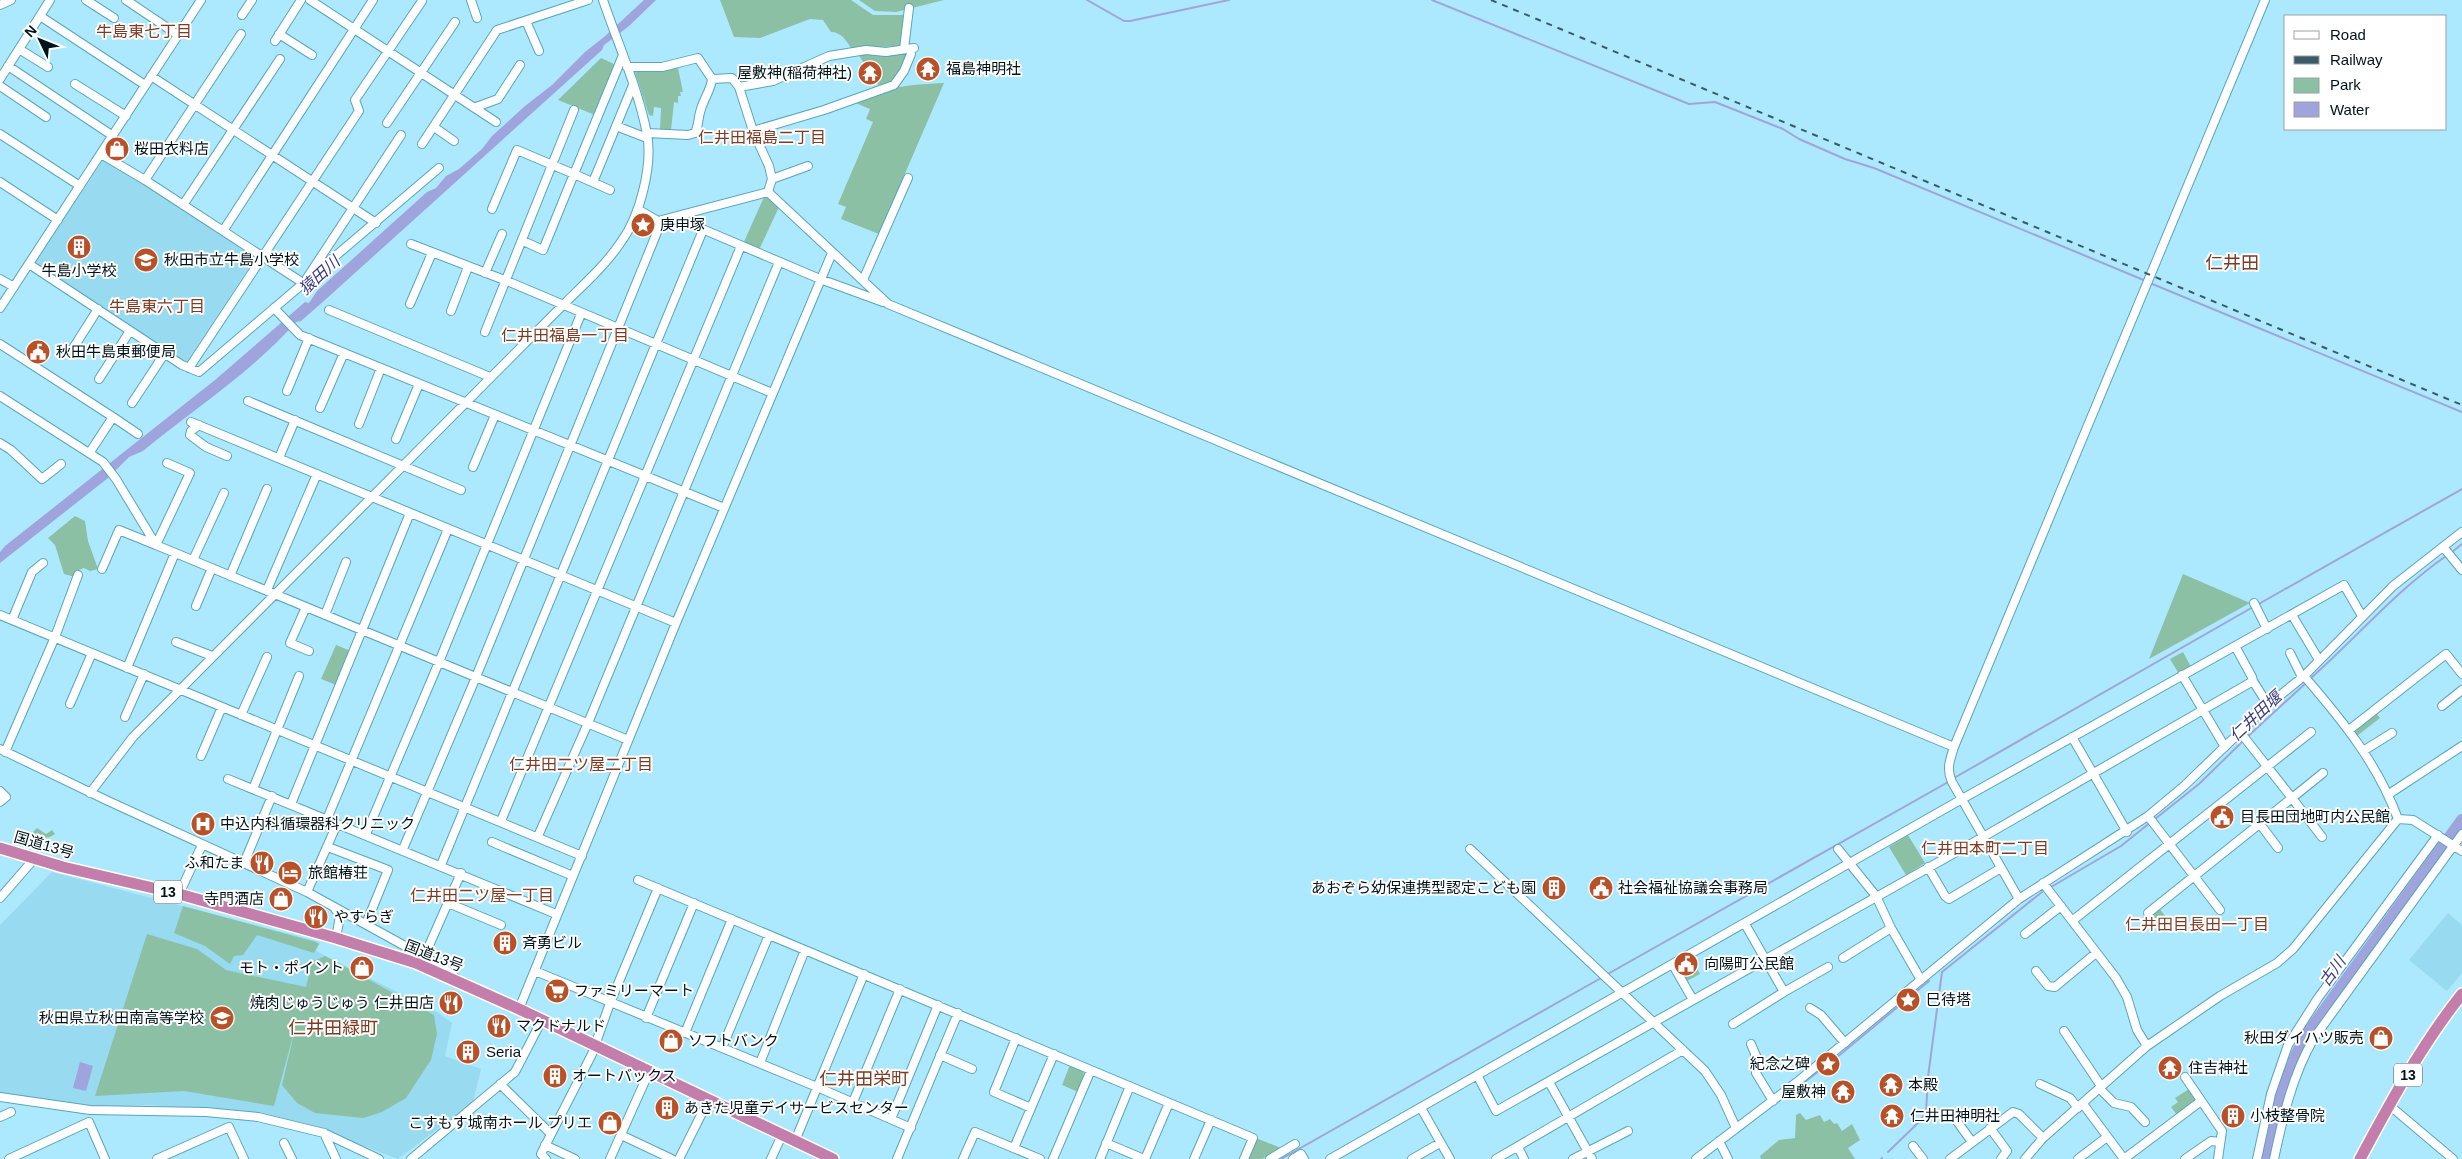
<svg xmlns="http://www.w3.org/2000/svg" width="2462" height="1159" font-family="Helvetica,'Noto Sans JP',sans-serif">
  <rect width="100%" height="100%" fill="#ade9fe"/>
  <path fill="#98daef" d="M105 157 256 257 186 363 35 263Z
    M52 872 320 942 316 951 437 1012 452 1023 445 1056 481 1069 473 1102 398 1159 304 1123 238 1112 150 1105 92 1107 0 1094V925Z
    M2448 913 2462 925V973L2447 991 2409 960Z"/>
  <path fill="#8cc0a4" d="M720 0H851L873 15H904L902 46 851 48C846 40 841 32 831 32L823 20 810 19 760 38 734 37Z
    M859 0H944L896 12 875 11Z
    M906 52C908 60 900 76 893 81 889 84 882 84 878 85L858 54Z
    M601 58 616 65 595 115 558 100Z
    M675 66 678 68 683 92H680L681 96H678V103L674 102 671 130H660L661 108 654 107 653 116 649 115 634 69Z
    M944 83 879 234 841 219 846 207 838 204 873 122 866 119 870 109 853 102C887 86 907 85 944 83Z
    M764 197 771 200 779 207 759 250 743 244Z
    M75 516 85 521 88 541 98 569 90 571 84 568 79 570 75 577 64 574 55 545 48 538Z
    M2183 574 2250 603 2149 659Z
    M336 645 351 651 336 685 321 679Z
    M2183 652 2191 667 2179 674 2170 659Z
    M2376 713 2380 718 2357 736 2353 731Z
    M37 828 46 834 52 830 55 834C48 839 46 838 39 834L26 845 23 842Z
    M1908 835 1925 863 1906 875 1889 847Z
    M183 906 316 942 319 944 314 953 257 935 243 955 234 956 230 964 205 946 174 933Z
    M2159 908 2170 922 2160 930 2149 916Z
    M147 934 197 949 226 970 306 987 312 962 325 956 434 1015 437 1034 431 1060 406 1098 382 1112 363 1118 315 1113 297 1103 282 1085 297 1021 274 1106 184 1091 95 1096Z
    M1691 957 1700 974 1685 982 1676 965Z
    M1070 1065 1083 1070 1084 1076 1078 1092 1062 1085Z
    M2189 1089 2195 1097V1103L2177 1115 2171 1107 2178 1102 2175 1098Z
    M1800 1113 1806 1120 1820 1115 1824 1122 1830 1119 1834 1124 1837 1123 1842 1131 1852 1124 1860 1140 1848 1148 1855 1159H1761L1760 1156 1779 1140 1795 1138 1796 1115Z
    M1256 1138 1281 1148 1262 1159H1246Z"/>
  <path fill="#9fa4dc" d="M644 0H656L629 26 604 45 602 50 325 300 301 321 296 322C253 371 194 409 143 451L129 457 108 478 0 563V552L5 546 215 380 305 302 309 303 317 291 427 192 436 188 446 176 459 169 482 149 492 136 525 106 552 85 585 52 604 37Z
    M80 1062 93 1066 86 1091 73 1088Z"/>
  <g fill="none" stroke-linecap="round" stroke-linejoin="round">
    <path stroke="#9fa4dc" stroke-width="2" d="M1087 0 1124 21H1130L1229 0
      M1432 0 1684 102 1689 104 1715 102 1783 129 1799 139 1845 159 1874 168 2146 281
      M2150 283 2462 412
      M2452 552 2462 544
      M2257 605 2462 489
      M2311 678C2356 638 2396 591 2446 556
      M2246 738 2307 682
      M1954 778 2253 607
      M2155 819 2199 784 2243 741
      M2051 887 2121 846 2151 822
      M1606 975 1950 781
      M1830 1063 1929 981
      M1776 1103 1822 1069
      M1888 1152 1919 1122 1926 1112 1928 1077 1942 972 2042 892
      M1281 1159 1601 978
      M1703 1159 1711 1152
      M1881 1159 1882 1158"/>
    <path stroke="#9fa4dc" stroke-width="12" d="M2264 1159C2273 1117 2285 1076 2305 1037L2462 820"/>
    <defs>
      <path id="minor" d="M86 0 114 18
        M126 0 178 35
        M310 0 496 122
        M471 0 477 18
        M0 5 11 0
        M242 15 252 0
        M40 16 145 85
        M526 21 539 51
        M279 34 312 55
        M275 41 301 0
        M19 49 48 67
        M904 49 909 8
        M8 66 113 136
        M627 67H662L698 58 712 79 732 78 739 87 753 131 769 166 772 179 768 192
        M151 76 376 223
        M0 79 50 0
        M75 84 126 116
        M0 86 46 117
        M739 87 773 81 829 56 866 50 886 52 914 48
        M476 107 498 99 520 65
        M387 123 455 22
        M616 126 647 138
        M434 127 454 141
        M753 131 824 110 894 85 904 71 911 54 910 49
        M647 133 688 135 695 133C699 125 698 117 701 109 704 98 711 90 712 79
        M0 134 80 186
        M422 144 497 30 588 0
        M101 154 145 180 303 283
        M772 179 808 166
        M145 180 241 34
        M0 182 58 220
        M593 182 633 85
        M183 205 280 59
        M492 209 517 150 574 174 623 55
        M639 210 658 221 768 192 888 304 1954 747
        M674 217 820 279 883 302
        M223 231 373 0
        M523 241 543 250 574 174 610 190
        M411 244 507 281 772 393
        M29 264 182 365 199 372 439 168
        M485 273 502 234
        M307 278 401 135
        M0 279 14 287
        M863 280 908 178
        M410 304 432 253
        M0 308 201 0
        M274 308 300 335 724 508
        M329 310 490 377
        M451 311 468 267
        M485 332 574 110
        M0 344 113 417 90 452
        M72 350 98 309
        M189 368 359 111 355 100 422 1
        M99 379 130 331
        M287 391 309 338
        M0 396 103 462 116 479 156 545 628 740
        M248 401 461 490
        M132 403 165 353
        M320 408 344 353
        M113 417 138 434
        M191 422 676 623
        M359 424 381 368
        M199 425 191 431 190 435 206 447 227 456
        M396 439 419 384
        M0 443 11 450 42 479 61 464
        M279 458 295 420
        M473 467 495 415
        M2444 548 2462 570
        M193 560 224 493
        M102 569 119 530 156 545 190 473 167 463
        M230 576 267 489
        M267 590 317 474
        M2254 603 2267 629
        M196 606 212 568
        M306 607 290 643 309 651
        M0 615 582 856
        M325 615 346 562
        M2292 615 2319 660
        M12 620 32 572 43 563
        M176 642 212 656
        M2290 653 2302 677
        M127 668 175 553
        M2182 675 2225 747
        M2304 676C2342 720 2378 764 2398 819
        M2253 681 2268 705
        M70 704 92 653
        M2442 706 2462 690
        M241 715 267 657
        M125 717 144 674
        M2349 730 2446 654 2462 674
        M2072 737 2127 832
        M0 749 106 800 307 892 443 967 456 978
        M2363 751 2392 733
        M5 752 55 637 78 575
        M201 756 222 707
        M228 779 556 914
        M253 789 299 676
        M0 791 6 797 0 802
        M90 793 133 737 562 306C582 286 605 266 621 242 640 216 653 165 647 134 638 88 618 44 603 0
        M2389 794 2462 746
        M291 804 410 513
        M2148 816 2220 910
        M327 819 448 529
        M2398 819 2413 820 2462 851
        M501 821 741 246
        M2260 824 2278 848
        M366 834 439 662 581 314
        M538 836 588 723 779 262
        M2322 837 2292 798 2323 773
        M492 842 573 876
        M328 847 388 870 366 924
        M403 849 476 677 662 220
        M1470 849 1705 1071 1721 1095 1736 1128
        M1838 849 1876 896 1891 928 1921 980
        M244 863 272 796
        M441 865 703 230
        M1928 867 1945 896 1949 899 2001 868
        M638 880 1253 1138 1244 1159
        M2043 883 2116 978 2127 997 2137 1030 2147 1046
        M307 892 337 824
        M179 894 202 845
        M0 898 34 859
        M2019 899 1952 782C1946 769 1950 760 1954 747L2265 0
        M448 903 501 925
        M334 907 340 916 336 938
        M2148 913 2292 798 2240 732
        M2072 921 2311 732
        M2025 934 2061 906
        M424 957 461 873
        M1843 958 1891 928
        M1673 965 1693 1000
        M535 971 817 1087 911 1128
        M2036 971 2048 986 2055 987 2096 953
        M1784 992 1828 967
        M1810 1008 1821 1015 1845 1043
        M519 1009 676 623 832 253
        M646 1018 694 903
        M1733 1024 1784 992 1745 924
        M2064 1031 2101 1086
        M685 1033 732 919
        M1016 1038 994 1092 1031 1108
        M1751 1044 1759 1063 1756 1073 1773 1101
        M722 1048 769 935
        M940 1055 972 1069
        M760 1063 805 950
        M1477 1075 1496 1111 1983 837 2253 681 2252 677 2235 646
        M2185 1077 2222 1131 2218 1159
        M1549 1082 1592 1159
        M500 1084 551 1134
        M2040 1084 2070 1098 2078 1108
        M2099 1088 2114 1103 2131 1107 2145 1122
        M0 1097 90 1110 206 1112 258 1117 324 1133 379 1159
        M853 1102 900 989
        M2083 1104 2124 1159
        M2389 1105 2453 1159
        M1421 1108 1450 1159
        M1951 1113 1972 1142
        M0 1117 11 1112
        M891 1119 938 1005
        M1990 1128 2007 1151 2001 1159
        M324 1133 336 1159
        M621 1135 672 1159
        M795 1141 864 974
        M1719 1141 1728 1159
        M284 1143 292 1159
        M1106 1143 1144 1159
        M545 1145 575 1159
        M1913 1146 1923 1159
        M1518 1147 1524 1159
        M1014 1148 1054 1054
        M9 1159 89 1122 105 1159
        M157 1159 229 1127 244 1159
        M411 1159 515 1072 542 1020
        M546 1159 541 1154 592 1054 610 1003 658 888
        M610 1159 649 1072
        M679 1159 708 1101
        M771 1159 782 1135
        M897 1159 958 1013
        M963 1159 975 1132 1040 1159
        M1053 1159 1091 1070
        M1100 1159 1130 1086
        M1145 1159 1169 1103
        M1194 1159 1211 1120
        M1270 1159 1295 1144
        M1293 1159 1301 1154 1304 1159
        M1330 1159 1962 799 2344 585 2362 616
        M1412 1159 1440 1143
        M1496 1159 1683 1050
        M1573 1159 1628 1131
        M1696 1159 1797 1082 2019 899 2148 816 2184 786 2268 705 2304 676 2393 586 2462 532
        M1950 1159 2013 1112 2019 1114 2043 1138 2147 1046 2220 996 2277 963 2293 949 2398 819
        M2025 1159 2043 1138
        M2078 1159 2107 1137
        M2124 1159 2201 1101
        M2185 1159 2211 1141 2220 1142
        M2257 1159 2271 1094 2288 1045 2318 998 2438 835
        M2274 1159C2283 1117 2292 1076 2314 1038L2462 834"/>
      <path id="highway" d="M0 848 63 867 179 894 336 938 416 963 519 1009 833 1159
        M2360 1159C2390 1103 2422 1044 2462 994"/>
    </defs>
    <use href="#minor" stroke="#58a5bd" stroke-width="10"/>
    <use href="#highway" stroke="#fff" stroke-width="14"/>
    <use href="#minor" stroke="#fff" stroke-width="8"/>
    <use href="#highway" stroke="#c37eac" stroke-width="11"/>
    <path stroke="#395a66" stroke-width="2" stroke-dasharray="6 6" stroke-linecap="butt" d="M1491 0 2462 405"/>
  </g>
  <defs>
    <symbol id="temple-disc" viewBox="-11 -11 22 22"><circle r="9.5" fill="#b85128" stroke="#fff"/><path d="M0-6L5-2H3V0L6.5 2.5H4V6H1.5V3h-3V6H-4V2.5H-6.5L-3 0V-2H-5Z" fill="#fff"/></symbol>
    <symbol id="shop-disc" viewBox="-11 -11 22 22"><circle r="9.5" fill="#b85128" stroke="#fff"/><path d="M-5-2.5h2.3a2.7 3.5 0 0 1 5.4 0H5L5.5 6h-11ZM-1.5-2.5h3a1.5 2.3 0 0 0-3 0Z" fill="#fff"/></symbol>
    <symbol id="sight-disc" viewBox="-11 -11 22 22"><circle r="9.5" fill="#b85128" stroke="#fff"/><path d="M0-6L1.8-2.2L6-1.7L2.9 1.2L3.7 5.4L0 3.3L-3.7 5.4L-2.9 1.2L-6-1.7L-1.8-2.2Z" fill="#fff"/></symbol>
    <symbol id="building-disc" viewBox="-11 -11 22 22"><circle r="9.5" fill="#b85128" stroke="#fff"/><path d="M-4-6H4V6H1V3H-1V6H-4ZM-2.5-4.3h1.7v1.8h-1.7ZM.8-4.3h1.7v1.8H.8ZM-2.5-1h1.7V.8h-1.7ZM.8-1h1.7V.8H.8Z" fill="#fff"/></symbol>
    <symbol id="school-disc" viewBox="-11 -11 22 22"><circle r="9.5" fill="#b85128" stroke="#fff"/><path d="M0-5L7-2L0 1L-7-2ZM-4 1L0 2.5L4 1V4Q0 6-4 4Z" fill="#fff"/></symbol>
    <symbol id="civic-disc" viewBox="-11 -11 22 22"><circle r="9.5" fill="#b85128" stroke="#fff"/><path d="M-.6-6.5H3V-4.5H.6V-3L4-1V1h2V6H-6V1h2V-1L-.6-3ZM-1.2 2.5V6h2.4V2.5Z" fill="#fff"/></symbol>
    <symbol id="hospital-disc" viewBox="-11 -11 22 22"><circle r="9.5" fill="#b85128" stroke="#fff"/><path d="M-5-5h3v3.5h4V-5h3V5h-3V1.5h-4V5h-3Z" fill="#fff"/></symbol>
    <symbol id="restaurant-disc" viewBox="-11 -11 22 22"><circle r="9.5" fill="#b85128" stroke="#fff"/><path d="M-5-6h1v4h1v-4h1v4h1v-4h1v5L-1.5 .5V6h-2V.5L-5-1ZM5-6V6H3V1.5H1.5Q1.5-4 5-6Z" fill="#fff"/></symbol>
    <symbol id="hotel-disc" viewBox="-11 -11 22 22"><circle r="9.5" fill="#b85128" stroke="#fff"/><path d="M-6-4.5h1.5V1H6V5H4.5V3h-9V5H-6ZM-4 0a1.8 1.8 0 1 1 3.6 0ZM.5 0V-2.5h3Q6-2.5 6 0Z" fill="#fff"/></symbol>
    <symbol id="supermarket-disc" viewBox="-11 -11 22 22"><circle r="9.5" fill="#b85128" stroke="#fff"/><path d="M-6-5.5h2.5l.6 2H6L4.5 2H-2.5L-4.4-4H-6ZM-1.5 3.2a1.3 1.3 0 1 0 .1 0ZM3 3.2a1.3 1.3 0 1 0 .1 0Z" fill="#fff"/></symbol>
  </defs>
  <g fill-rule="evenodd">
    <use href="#temple-disc" x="914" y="55" width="28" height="28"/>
    <use href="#temple-disc" x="856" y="59" width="28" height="28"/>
    <use href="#shop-disc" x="103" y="135" width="28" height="28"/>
    <use href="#sight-disc" x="629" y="211" width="28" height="28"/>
    <use href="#building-disc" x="65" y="233" width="28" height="28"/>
    <use href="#school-disc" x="132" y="246" width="28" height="28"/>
    <use href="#civic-disc" x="24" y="338" width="28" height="28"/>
    <use href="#civic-disc" x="2208" y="803" width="28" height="28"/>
    <use href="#hospital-disc" x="189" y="810" width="28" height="28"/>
    <use href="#restaurant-disc" x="248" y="849" width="28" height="28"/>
    <use href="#hotel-disc" x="276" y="859" width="28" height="28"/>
    <use href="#building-disc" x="1540" y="874" width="28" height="28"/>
    <use href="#civic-disc" x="1587" y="874" width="28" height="28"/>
    <use href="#shop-disc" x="267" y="885" width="28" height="28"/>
    <use href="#restaurant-disc" x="302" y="903" width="28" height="28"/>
    <use href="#building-disc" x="491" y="929" width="28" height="28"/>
    <use href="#civic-disc" x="1672" y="950" width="28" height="28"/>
    <use href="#shop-disc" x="348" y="954" width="28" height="28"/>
    <use href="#supermarket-disc" x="543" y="977" width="28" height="28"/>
    <use href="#sight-disc" x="1894" y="986" width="28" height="28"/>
    <use href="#restaurant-disc" x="437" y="989" width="28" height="28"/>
    <use href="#school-disc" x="208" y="1004" width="28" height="28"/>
    <use href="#restaurant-disc" x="485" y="1012" width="28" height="28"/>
    <use href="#shop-disc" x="2367" y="1024" width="28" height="28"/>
    <use href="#shop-disc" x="657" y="1027" width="28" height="28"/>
    <use href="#building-disc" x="454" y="1038" width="28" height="28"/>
    <use href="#sight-disc" x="1814" y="1050" width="28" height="28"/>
    <use href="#temple-disc" x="2156" y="1054" width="28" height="28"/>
    <use href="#building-disc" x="541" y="1062" width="28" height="28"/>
    <use href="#temple-disc" x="1877" y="1071" width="28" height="28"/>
    <use href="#temple-disc" x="1829" y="1078" width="28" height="28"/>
    <use href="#building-disc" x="653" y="1094" width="28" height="28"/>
    <use href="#temple-disc" x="1878" y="1102" width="28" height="28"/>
    <use href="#building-disc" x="2219" y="1102" width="28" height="28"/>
    <use href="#shop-disc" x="596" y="1109" width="28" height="28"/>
  </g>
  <g text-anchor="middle" stroke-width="4" stroke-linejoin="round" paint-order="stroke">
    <g fill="#fff" stroke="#4c5a5f" stroke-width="1">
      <rect x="154" y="880.5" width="28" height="23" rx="4"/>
      <rect x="2394" y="1063.5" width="28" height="23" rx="4"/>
    </g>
    <g font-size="14" font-weight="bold" fill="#00131a">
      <text x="168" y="897">13</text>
      <text x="2408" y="1080">13</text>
    </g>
    <g font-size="15" fill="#00131a" stroke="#fff" text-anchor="start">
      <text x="946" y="74">福島神明社</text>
      <text x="852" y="78" text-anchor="end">屋敷神(稲荷神社)</text>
      <text x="134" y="154">桜田衣料店</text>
      <text x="660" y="230">庚申塚</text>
      <text x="164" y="265">秋田市立牛島小学校</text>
      <text x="79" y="276" text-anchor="middle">牛島小学校</text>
      <text x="56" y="357">秋田牛島東郵便局</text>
      <text x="2240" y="822">目長田団地町内公民館</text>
      <text x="220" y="829">中込内科循環器科クリニック</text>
      <text x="244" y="868" text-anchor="end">ふ和たま</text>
      <text x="308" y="878">旅館椿荘</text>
      <text x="1536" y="893" text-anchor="end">あおぞら幼保連携型認定こども園</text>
      <text x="1618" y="893">社会福祉協議会事務局</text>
      <text x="264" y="904" text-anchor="end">寺門酒店</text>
      <text x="334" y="922">やすらぎ</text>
      <text x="522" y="948">斉勇ビル</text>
      <text x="1704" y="969">向陽町公民館</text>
      <text x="344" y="973" text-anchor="end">モト・ポイント</text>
      <text x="574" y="996">ファミリーマート</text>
      <text x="1926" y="1005">巳待塔</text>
      <text x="434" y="1008" text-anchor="end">焼肉じゅうじゅう 仁井田店</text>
      <text x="204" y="1023" text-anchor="end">秋田県立秋田南高等学校</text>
      <text x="516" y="1031">マクドナルド</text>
      <text x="2364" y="1043" text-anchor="end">秋田ダイハツ販売</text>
      <text x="688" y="1046">ソフトバンク</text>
      <text x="486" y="1057">Seria</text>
      <text x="1810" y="1069" text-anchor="end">紀念之碑</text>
      <text x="2188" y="1073">住吉神社</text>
      <text x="572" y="1081">オートバックス</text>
      <text x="1908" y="1090">本殿</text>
      <text x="1826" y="1097" text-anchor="end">屋敷神</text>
      <text x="684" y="1113">あきた児童デイサービスセンター</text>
      <text x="1910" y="1121">仁井田神明社</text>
      <text x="2250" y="1121">小枝整骨院</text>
      <text x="592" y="1128" text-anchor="end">こすもす城南ホール プリエ</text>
    </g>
    <g font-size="15" fill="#00131a" stroke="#fff">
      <text transform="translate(44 845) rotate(16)" y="5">国道13号</text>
      <text transform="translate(434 956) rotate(21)" y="5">国道13号</text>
    </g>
    <g font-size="16" fill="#7e3b22" stroke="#fff">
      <text x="144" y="37">牛島東七丁目</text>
      <text x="762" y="143">仁井田福島二丁目</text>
      <text x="157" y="312">牛島東六丁目</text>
      <text x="565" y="341">仁井田福島一丁目</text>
      <text x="581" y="770">仁井田二ツ屋二丁目</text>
      <text x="1985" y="854">仁井田本町二丁目</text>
      <text x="482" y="901">仁井田二ツ屋一丁目</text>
      <text x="2197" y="930">仁井田目長田一丁目</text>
    </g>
    <g font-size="16" font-style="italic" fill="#3c3b7f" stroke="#fff">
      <text transform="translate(319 275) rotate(-42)" y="6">猿田川</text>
      <text transform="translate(2255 716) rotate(-43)" y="6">仁井田堰</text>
      <text transform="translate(2332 971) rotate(-54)" y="6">古川</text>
    </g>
    <g font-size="18" fill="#7e3b22" stroke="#fff">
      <text x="2232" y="269">仁井田</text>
      <text x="333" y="1034">仁井田緑町</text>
      <text x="864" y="1085">仁井田栄町</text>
    </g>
  </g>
  <rect x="2284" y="15" width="162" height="115" fill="#ffffff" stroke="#99a1a3"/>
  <rect x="2294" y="31" width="25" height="8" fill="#ffffff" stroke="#99a1a3"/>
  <text x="2330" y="40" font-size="15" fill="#00131a">Road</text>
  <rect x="2294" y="56" width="25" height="8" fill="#395a66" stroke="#99a1a3"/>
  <text x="2330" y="65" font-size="15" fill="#00131a">Railway</text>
  <rect x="2294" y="78" width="25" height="15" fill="#8cc0a4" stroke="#99a1a3"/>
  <text x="2330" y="90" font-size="15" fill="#00131a">Park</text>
  <rect x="2294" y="102" width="25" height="15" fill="#9fa4dc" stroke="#99a1a3"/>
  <text x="2330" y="115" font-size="15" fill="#00131a">Water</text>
  <g transform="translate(40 40) rotate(313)" stroke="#ffffff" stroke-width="4" paint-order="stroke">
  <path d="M0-4L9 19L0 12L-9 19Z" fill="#00131a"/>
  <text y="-8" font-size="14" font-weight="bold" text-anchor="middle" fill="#00131a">N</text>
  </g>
</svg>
